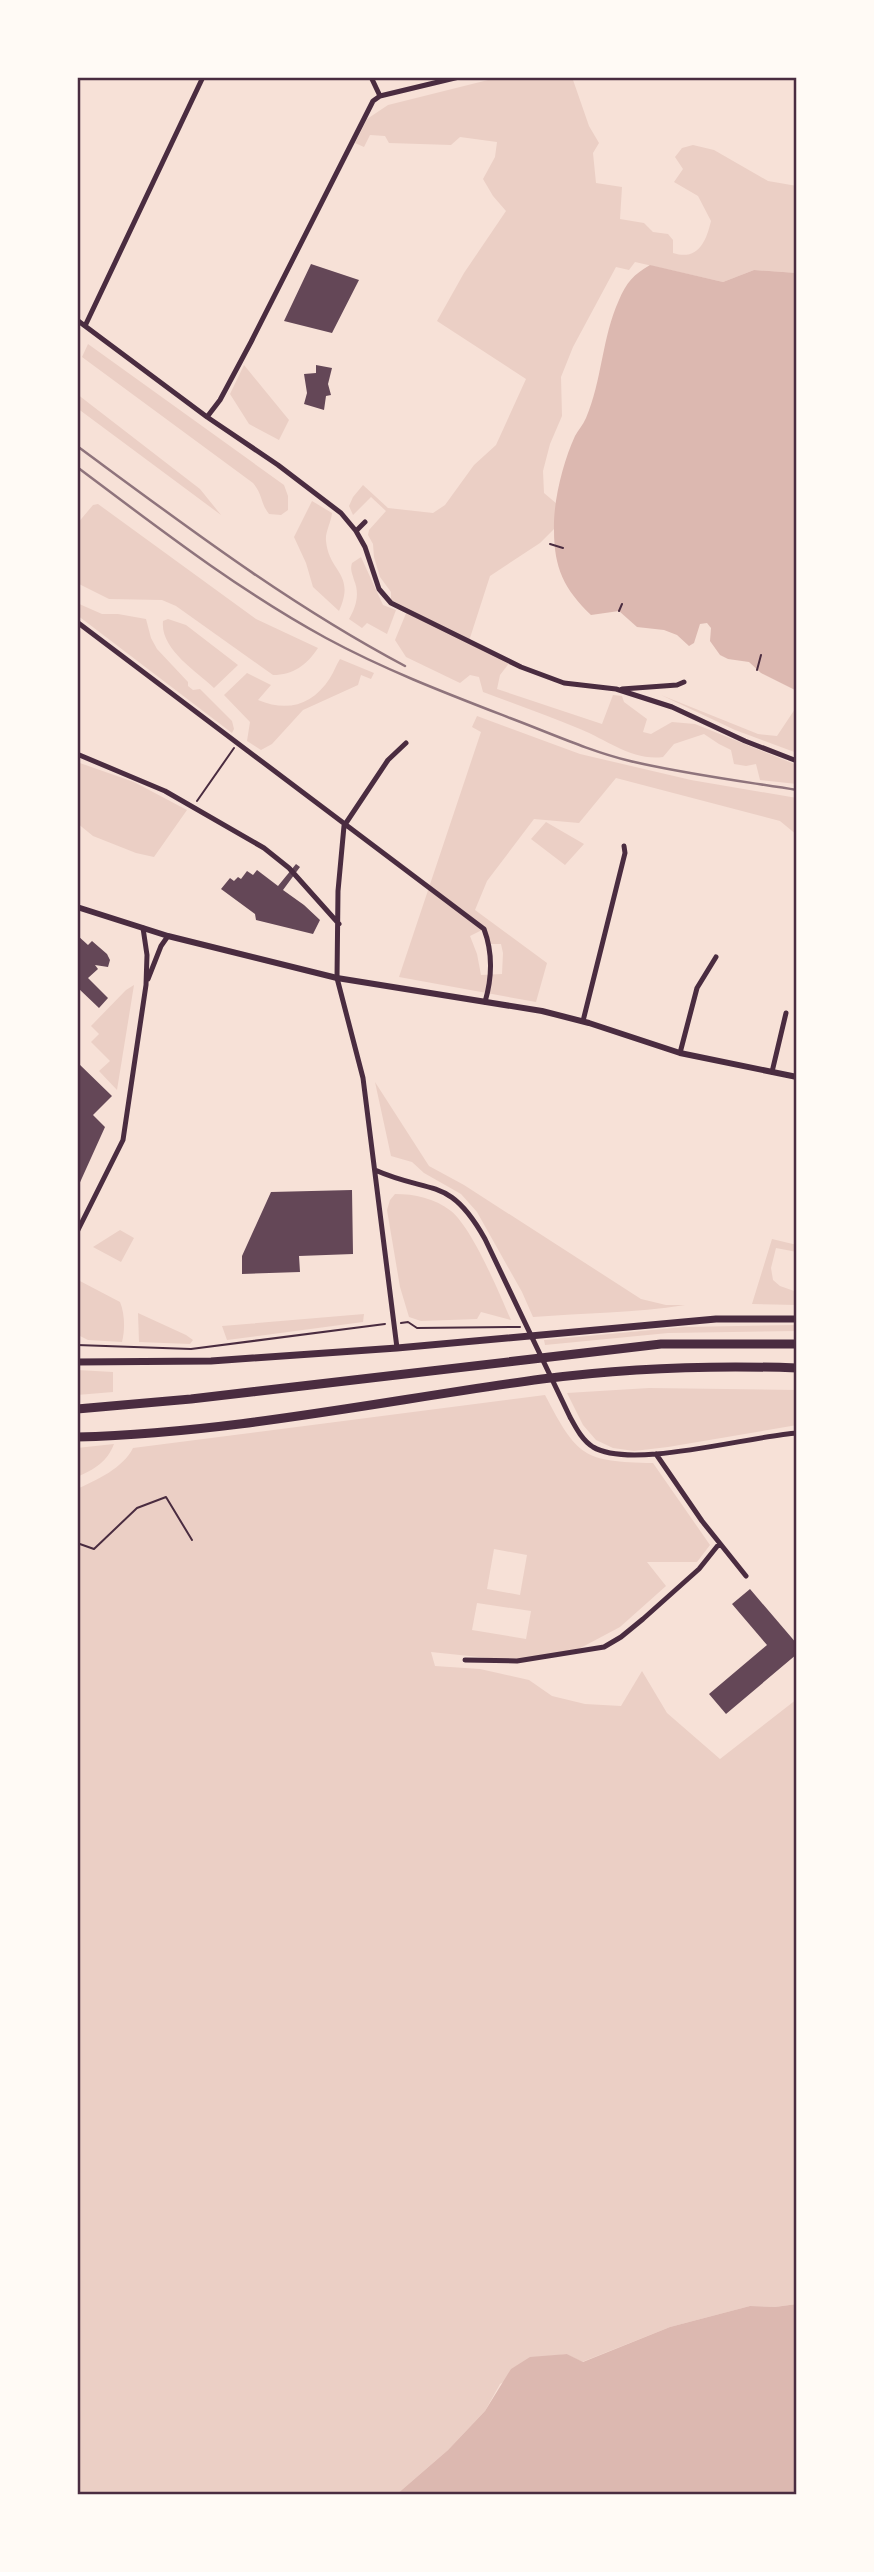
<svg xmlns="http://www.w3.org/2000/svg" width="874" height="2572" font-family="'Roboto Condensed',sans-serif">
  <rect width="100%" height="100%" fill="#f7e1d7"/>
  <path fill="#ebcfc5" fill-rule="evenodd" d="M500 77H572L589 126 599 143 593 153 596 183 622 187 620 219 644 223 653 232 668 234 673 240V253C698 261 706 242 711 221L698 196 674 182 683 169 675 157 682 148 693 145 714 150 768 181 797 186V273L754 270 723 282 635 262 629 270 616 267 573 347 561 377 562 416 550 444 543 471 544 493 557 504 554 529 540 543 490 576 469 641 510 662 500 675 497 689 602 724 613 695 622 696 624 702 647 719 643 732 651 734 672 722 695 724 797 765V784L760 780 756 764 746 766 734 764 731 750 719 744 704 734 674 744 663 757C633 761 607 740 580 729 548 716 515 704 483 692L479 677 470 675 460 683 406 657 395 640 407 611 391 603V592L380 577 374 557 373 544 368 535 369 530 386 511 371 497 353 515 349 506 353 497 363 485 388 508 433 513 445 505 474 465 496 445 526 379 437 321 464 273 506 211 493 196 483 179 495 157 497 142 460 137 451 145 389 143 385 136 370 135 364 147 355 143 367 119 388 105Z
    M88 344 284 485 288 496V510L281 515 269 514C261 504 262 493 253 483L82 357Z
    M244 365 289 420 279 440 249 424 230 394Z
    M77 394 200 489 221 515 77 408Z
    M312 501 332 513C331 523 325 532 326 541 329 573 356 573 339 611L313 587 306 563 294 537Z
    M98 504 256 619 318 648C307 665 293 675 273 675L176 606 162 600 109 599 77 583V524L93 505Z
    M361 557 383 605 396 610 387 634 367 623 362 628 349 619C356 607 360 594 354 580 352 572 350 570 352 563Z
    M77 603 102 614H118L146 619 151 638 157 649 188 682V686L193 690 200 689 232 721 234 729 232 733 77 615Z
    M168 619 186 625 238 665 214 688C196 671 160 649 163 621Z
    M340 659 374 673 371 679 361 675 358 685 303 710 272 744 261 750 247 741 250 722 224 695 247 673 271 685 258 700C287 712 312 706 330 678 334 672 336 665 340 659Z
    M661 695 758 734 777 736 797 706V753L735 730Z
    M477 716 580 754 691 780 797 798V835L780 821 616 778 579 823 534 819 487 881 475 910 547 963 536 1002 399 977 481 732 472 727ZM484 929 490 944H501L503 953 502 974 481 975 477 954 470 936Z
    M77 762 134 782 187 810 154 857 136 853 93 836 77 823Z
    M546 822 584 844 565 865 531 839Z
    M134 985 117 1090 99 1071 110 1061 91 1042 99 1034 91 1026 126 990Z
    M375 1082 429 1166 464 1185 641 1299 666 1305H685C635 1313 584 1313 533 1317L522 1292 477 1212 461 1194 424 1173 412 1162 391 1156Z
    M395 1194C415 1194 434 1198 451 1211 473 1229 499 1293 511 1320L481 1312 477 1319 421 1321 409 1317 400 1287 387 1210 390 1200Z
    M120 1230 134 1238 121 1262 93 1247Z
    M772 1239 797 1245V1252L776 1248 771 1268 773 1280 780 1286 797 1292V1305L752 1304Z
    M78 1280 120 1302C125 1314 125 1330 122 1342L88 1340 78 1335Z
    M138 1313 186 1335 193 1340 190 1344 139 1342Z
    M364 1314 363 1322 227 1340 222 1326Z
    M797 1325V1331L668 1333 545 1345 544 1340 684 1327Z
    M77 1370 113 1372V1392L77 1395Z
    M649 1388 797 1390V1425L668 1447 634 1451 613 1448 596 1440 583 1425 567 1393Z
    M545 1395C577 1456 583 1462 653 1463L710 1545 697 1562H647L666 1586 620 1627 571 1653 517 1661 431 1652 435 1666 480 1669 529 1680 552 1696 585 1704 621 1706 642 1671 667 1713 720 1759 797 1699V2304L775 2307 750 2306 670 2327 582 2362 567 2354 550 2356 500 2384 485 2411 448 2450 396 2495H77V1489C97 1480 123 1468 133 1448ZM494 1549 527 1555 520 1595 487 1589ZM477 1603 531 1611 526 1639 472 1630Z
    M114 1444C107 1462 95 1469 77 1477V1448Z"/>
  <path fill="#dcb8b0" d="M650 265 723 282 754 270 797 273V691L761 673 749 662 728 659 720 655 710 641 711 628 707 623 700 624 694 643 689 646 677 635 664 630 637 627 619 611 591 615C564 589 554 568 554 530 553 502 563 462 575 436 578 430 583 425 586 418 602 381 602 337 619 300 626 283 634 274 650 265Z
    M797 2304V2495H396L448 2450 485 2411 511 2369 530 2357 567 2354 583 2362 670 2327 750 2306 775 2307Z"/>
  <path fill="#644757" d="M311 264 359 280 332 333 284 321Z
    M316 365 332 368 328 384 331 395 326 396 324 410 304 404 307 393 304 374 316 373Z
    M296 864 300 867 283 890 304 905 320 920 313 934 256 920 255 914 221 889 230 878 234 881 238 877 241 879 247 871 253 875 257 870 278 886Z
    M77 935 88 945 92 941 107 954 110 960 108 967 95 965 98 969 88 978 108 998 99 1008 78 988 77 990Z
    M77 1062 112 1096 93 1115 105 1127 77 1189Z
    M352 1190 353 1254 299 1256 300 1272 242 1274V1256L271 1192Z
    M750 1589 797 1644V1654L726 1714 709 1694 767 1645 732 1604Z"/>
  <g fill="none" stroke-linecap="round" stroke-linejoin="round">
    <path stroke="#4a2c40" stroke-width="2" d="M550 544 563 548
      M619 611 622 604
      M757 670 761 655
      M197 801 234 748
      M401 1323 408 1322 417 1328 520 1327
      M77 1345 191 1349 385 1324
      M77 1543 94 1549 137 1508 166 1497 192 1540"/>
    <path stroke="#4a2c40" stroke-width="5" d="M371 77 380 96
      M77 320 207 417 278 465 341 513 356 531 365 547 379 589 391 603 521 667 564 683 616 689 672 707 745 741 797 761
      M85 326 203 77
      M207 417 220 400 251 342 373 101 380 96 459 77
      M356 531 365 522
      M77 622 484 929C493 953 492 978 485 1002
      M622 689 677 685 684 682
      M77 754 165 791 264 848 289 868 339 924
      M148 979 161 946 168 936
      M583 1021 625 853 624 846
      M680 1053 697 988 716 957
      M772 1072 786 1013
      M375 1170C431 1195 449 1175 485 1239L570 1417C576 1428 582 1440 593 1447 631 1470 750 1436 797 1433
      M77 1232 123 1140 146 985 147 955 143 928
      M397 1348 363 1078 337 978 338 891 344 826 388 760 406 743
      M656 1454 702 1521 746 1576
      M465 1660 517 1661 604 1647 621 1637 643 1619 699 1569 719 1544"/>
    <path stroke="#4a2c40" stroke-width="6" d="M77 907 168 936 337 978 542 1011 589 1023 680 1053 797 1077"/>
    <path stroke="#4a2c40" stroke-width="7" d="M77 1362 211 1361 397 1348 716 1319H797"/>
    <path stroke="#4a2c40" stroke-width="9" d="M77 1409 191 1399 661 1344H797
      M77 1437C233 1433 387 1400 542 1379 626 1368 712 1365 797 1368"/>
    <path stroke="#8f747c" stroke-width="2.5" d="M77 446C183 524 288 604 405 666
      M77 467C157 527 238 590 326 638 385 670 448 694 510 718 550 733 589 751 630 761 685 774 741 781 797 790"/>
  </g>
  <rect width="874" height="2572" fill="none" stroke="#fffaf5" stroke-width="158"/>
  <rect x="79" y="79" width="716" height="2414" fill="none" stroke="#4a2c40" stroke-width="2.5"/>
</svg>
